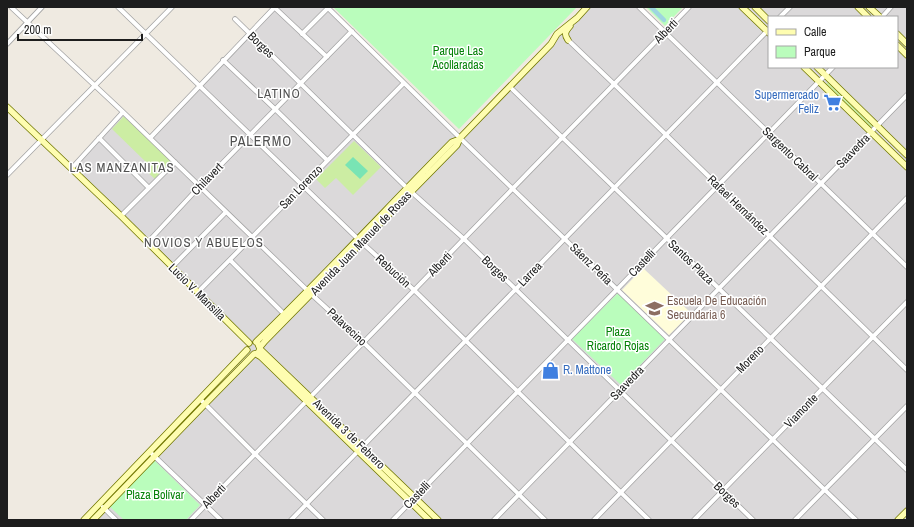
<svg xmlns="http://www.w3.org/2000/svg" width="914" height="527" font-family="'Archivo Narrow',sans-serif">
  <rect width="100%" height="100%" fill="#efeae1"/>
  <path fill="#dbd9da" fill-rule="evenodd" d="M275 7H327L460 138 557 34 587 7H639L665 32 689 7H907V520H93L254 355 248 352 247 348 249 343 71 169 123 112 149 138ZM769 17H897V67H769Z"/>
  <path fill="#fffdda" d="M643 268 691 313 669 335 622 290Z"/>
  <path fill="#cceda3" d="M828 82 873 125 871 128 826 84Z
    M124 116 172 162 155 179 144 169 148 164 112 129Z
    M354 141 381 167 353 195 336 178 325 188 316 179Z"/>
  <path fill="#bafdbc" d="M333 7H577L459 129Z
    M646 7H683L665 26Z
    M618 293 665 339 621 385 572 339Z
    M154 460 200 505 186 520H124L109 506Z"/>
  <path fill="#79e4b4" d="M353 157 368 171 360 179 345 165Z"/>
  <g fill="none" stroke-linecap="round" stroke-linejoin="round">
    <path stroke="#9ed5e0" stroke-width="4.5" d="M651 7 664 20"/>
    <defs>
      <path id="street" d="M11 7 123 112 308 291 363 342 545 520
        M118 7 358 239 414 290 649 520
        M327 7 460 138 856 520
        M639 7 907 267
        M275 8 327 57
        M780 17 790 7
        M882 17 891 7
        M235 19 407 188 464 239 753 520
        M302 34 328 8
        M568 40 614 84 907 370
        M7 44 42 7
        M223 60 276 110 327 160
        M510 87 907 470
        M99 138 149 188
        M150 138 275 7
        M71 169 123 112
        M7 175 172 7
        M121 216 175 162
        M147 243 200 186 352 31
        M230 260 286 316
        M172 267 226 212
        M198 292 404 83
        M200 399 255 454 323 520
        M150 452 221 520
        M103 507 116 520
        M191 520 689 7
        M291 520 769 29
        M393 520 833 67
        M494 520 907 95
        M594 520 907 198
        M694 520 907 302
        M795 520 907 406"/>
      <path id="secondary" d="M742 7 769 33
        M755 7 769 21
        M858 7 868 17
        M869 7 880 17
        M897 34 907 44
        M568 40C564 34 565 32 570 26
        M897 45 907 55
        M804 67 907 167
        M817 67 907 155
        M7 107 121 216 249 343
        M256 342C323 277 387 208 452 142L460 139
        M260 347 265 341 457 145 460 138 551 44 557 34 577 18 587 7
        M260 349 438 520
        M256 354 261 357 429 520
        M84 520 247 350
        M93 520 205 404 254 354 258 353 260 349 258 344
        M898 520 907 511"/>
    </defs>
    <use href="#street" stroke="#a4a4a4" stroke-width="5.5"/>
    <use href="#secondary" stroke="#717700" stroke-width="7"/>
    <use href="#street" stroke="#fff" stroke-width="4"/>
    <use href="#secondary" stroke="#fefdb0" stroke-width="5.5"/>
  </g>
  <defs>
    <symbol id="supermarket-bare" viewBox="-9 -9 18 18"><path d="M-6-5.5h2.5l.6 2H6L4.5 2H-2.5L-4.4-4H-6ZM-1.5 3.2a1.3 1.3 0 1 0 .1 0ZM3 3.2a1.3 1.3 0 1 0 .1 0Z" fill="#3f7fe0" stroke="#fff" stroke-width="2.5" paint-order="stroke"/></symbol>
    <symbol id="school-bare" viewBox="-9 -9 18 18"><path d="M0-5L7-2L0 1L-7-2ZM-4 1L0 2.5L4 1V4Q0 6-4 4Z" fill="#8d6e63" stroke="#fff" stroke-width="2.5" paint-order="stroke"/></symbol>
    <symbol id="shop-bare" viewBox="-9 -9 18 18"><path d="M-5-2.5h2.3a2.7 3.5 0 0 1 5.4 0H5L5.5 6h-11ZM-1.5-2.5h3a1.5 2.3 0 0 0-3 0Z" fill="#3f7fe0" stroke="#fff" stroke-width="2.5" paint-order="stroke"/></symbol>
  </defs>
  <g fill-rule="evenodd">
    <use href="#supermarket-bare" x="820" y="90" width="25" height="25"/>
    <use href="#school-bare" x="642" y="296" width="25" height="25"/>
    <use href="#shop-bare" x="538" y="358" width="25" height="25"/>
  </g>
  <g text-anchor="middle" stroke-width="3" stroke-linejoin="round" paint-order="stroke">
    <g font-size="12" fill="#1d1d1d" stroke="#fff">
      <text transform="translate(666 31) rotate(-46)" y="4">Alberti</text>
      <text transform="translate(261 45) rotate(44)" y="4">Borges</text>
      <text transform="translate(853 151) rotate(-46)" y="4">Saavedra</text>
      <text transform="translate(790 154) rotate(44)" y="4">Sargento Cabral</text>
      <text transform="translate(207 179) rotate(-46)" y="4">Chilavert</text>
      <text transform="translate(301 187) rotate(-46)" y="4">San Lorenzo</text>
      <text transform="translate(738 205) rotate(44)" y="4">Rafael Hernández</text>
      <text transform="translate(361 243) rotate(-46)" y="4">Avenida Juan Manuel de Rosas</text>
      <text transform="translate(691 262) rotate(44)" y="4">Santos Plaza</text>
      <text transform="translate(642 263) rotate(-46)" y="4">Castelli</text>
      <text transform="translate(440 264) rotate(-46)" y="4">Alberti</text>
      <text transform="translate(591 264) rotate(44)" y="4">Sáenz Peña</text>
      <text transform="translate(495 269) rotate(44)" y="4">Borges</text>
      <text transform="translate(393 271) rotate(43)" y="4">Rebución</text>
      <text transform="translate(530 274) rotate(-46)" y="4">Larrea</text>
      <text transform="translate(197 292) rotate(45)" y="4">Lucio V. Mansilla</text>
      <text transform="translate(347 327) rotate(43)" y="4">Palavecino</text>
      <text transform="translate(750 359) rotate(-46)" y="4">Moreno</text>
      <text transform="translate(627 383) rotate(-46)" y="4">Saavedra</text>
      <text transform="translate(801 411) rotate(-46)" y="4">Viamonte</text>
      <text transform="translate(349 434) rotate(44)" y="4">Avenida 3 de Febrero</text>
      <text transform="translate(417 495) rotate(-46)" y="4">Castelli</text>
      <text transform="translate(727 495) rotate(44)" y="4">Borges</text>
      <text transform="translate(214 496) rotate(-46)" y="4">Alberti</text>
    </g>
    <g font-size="12" fill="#048207" stroke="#fff">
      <text x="458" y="55">Parque Las<tspan x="458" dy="14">Acollaradas</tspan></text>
      <text x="618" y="336">Plaza<tspan x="618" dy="14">Ricardo Rojas</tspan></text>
      <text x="155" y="499">Plaza Bolívar</text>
    </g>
    <g font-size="12" fill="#366cbe" stroke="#fff" text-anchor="end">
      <text x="819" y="99">Supermercado<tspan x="819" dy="14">Feliz</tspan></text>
      <text x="563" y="374" text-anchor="start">R. Mattone</text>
    </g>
    <g font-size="12" fill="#785e54" stroke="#fff" text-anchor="start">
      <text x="667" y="305">Escuela De Educación<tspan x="667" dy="14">Secundaria 6</tspan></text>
    </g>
    <g font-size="13" letter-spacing="1" fill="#505050" stroke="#fff">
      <text x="279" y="98">LATINO</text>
      <text x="122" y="172">LAS MANZANITAS</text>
      <text x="204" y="247">NOVIOS Y ABUELOS</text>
    </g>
    <g font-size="14" letter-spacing="1" fill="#505050" stroke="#fff">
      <text x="261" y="146">PALERMO</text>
    </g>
  </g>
  <rect width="914" height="527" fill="none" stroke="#1d1d1d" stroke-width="16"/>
  <rect x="768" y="16" width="130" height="52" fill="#ffffff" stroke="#a5a5a5"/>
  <rect x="776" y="29" width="20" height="6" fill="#fefdb0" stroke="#a5a5a5"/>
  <text x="804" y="36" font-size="12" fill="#1d1d1d">Calle</text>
  <rect x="776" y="46" width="20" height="12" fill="#bafdbc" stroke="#a5a5a5"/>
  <text x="804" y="56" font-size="12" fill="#1d1d1d">Parque</text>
  <path d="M18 34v6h124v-6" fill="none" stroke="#1d1d1d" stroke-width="2"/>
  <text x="24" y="34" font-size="12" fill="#1d1d1d" stroke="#ffffff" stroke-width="3" paint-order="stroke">200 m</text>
</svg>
